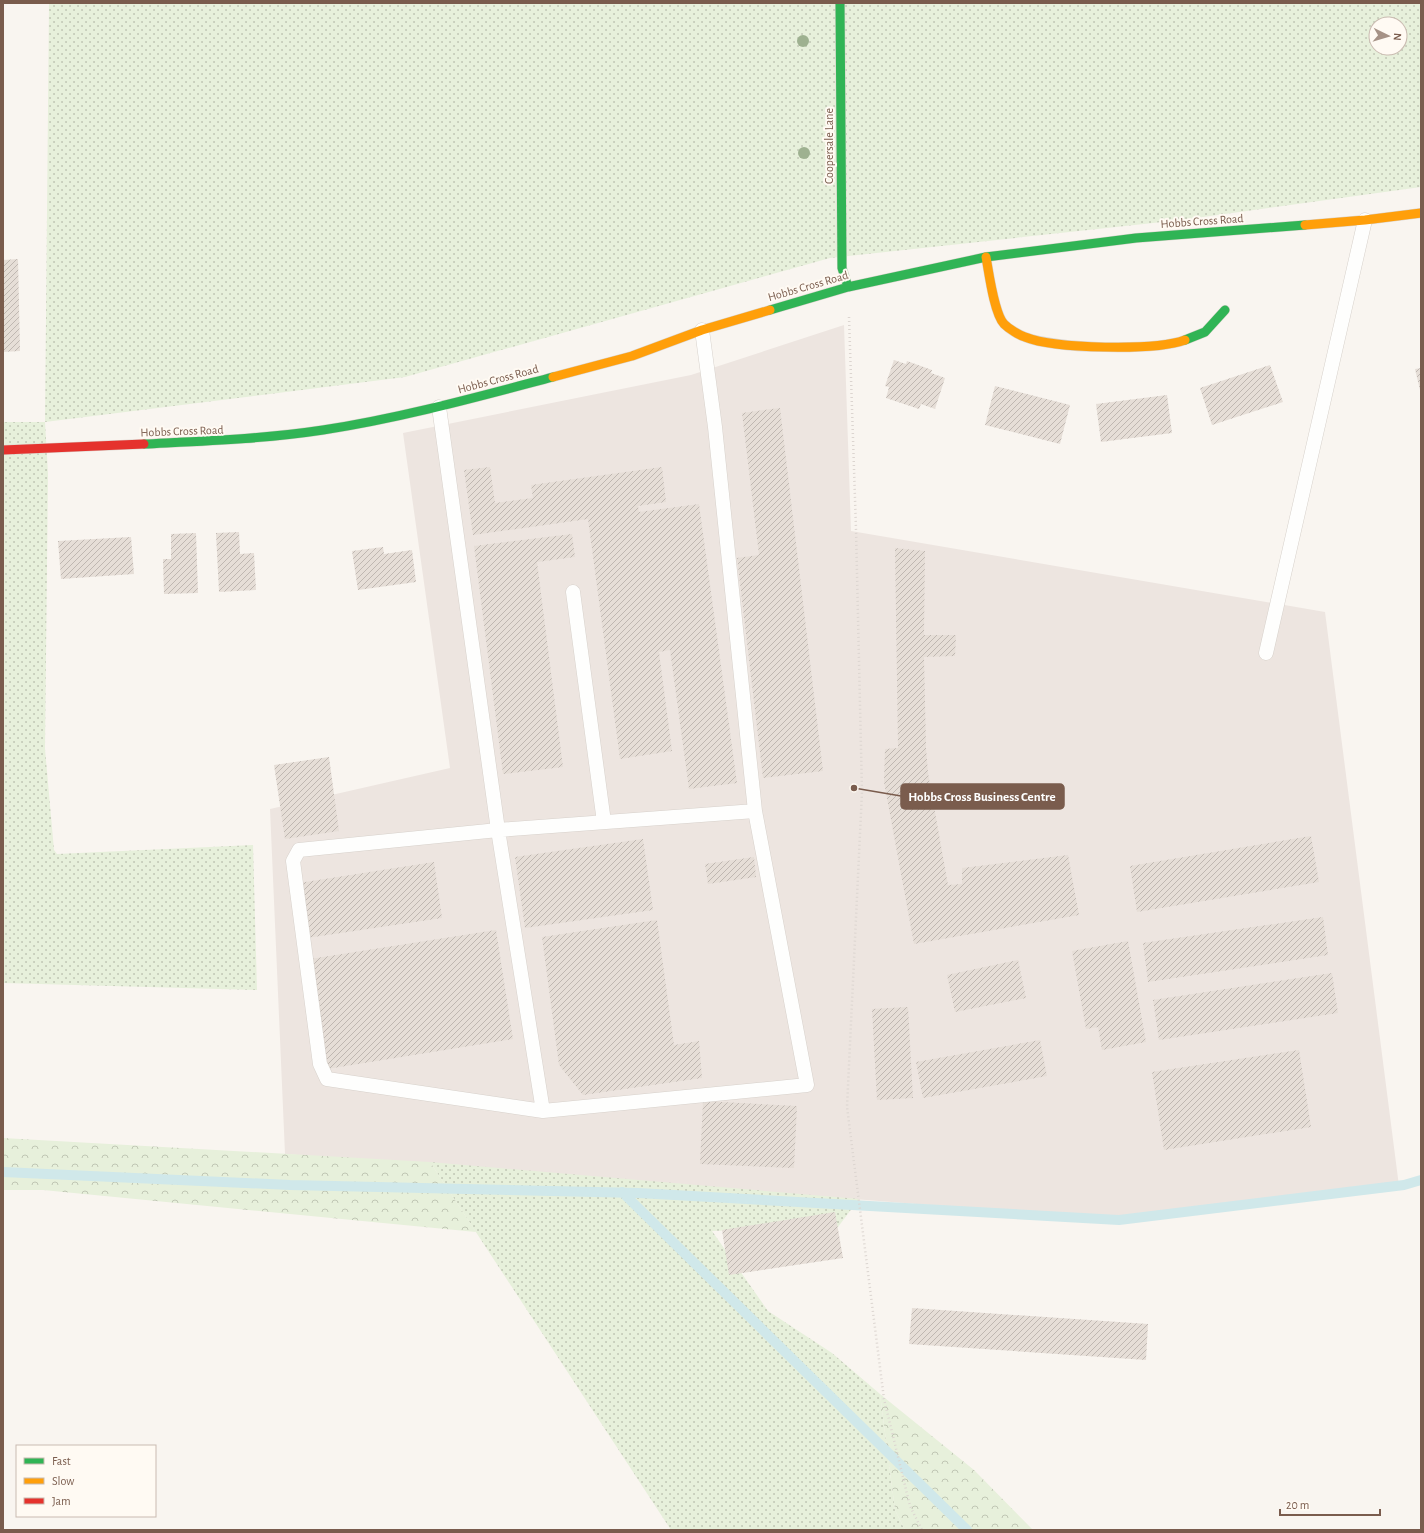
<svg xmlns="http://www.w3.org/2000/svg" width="1424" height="1533" font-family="'Alegreya Sans',sans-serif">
  <defs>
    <pattern id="grass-dots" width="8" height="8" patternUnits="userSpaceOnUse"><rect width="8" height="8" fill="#e7f0db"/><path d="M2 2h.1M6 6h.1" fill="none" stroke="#c0c6b4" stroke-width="1.8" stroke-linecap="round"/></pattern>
    <pattern id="forest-crowns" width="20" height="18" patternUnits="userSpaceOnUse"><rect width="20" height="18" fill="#e7f0db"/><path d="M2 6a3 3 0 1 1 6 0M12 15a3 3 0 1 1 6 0" fill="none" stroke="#c0c6b4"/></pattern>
    <pattern id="building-hatch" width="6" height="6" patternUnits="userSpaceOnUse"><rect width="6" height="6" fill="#e6ded7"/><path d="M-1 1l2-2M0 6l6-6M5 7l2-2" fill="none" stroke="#bfb7b1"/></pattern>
  </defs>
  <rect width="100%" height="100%" fill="#f9f5f0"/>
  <path fill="#ede5e0" d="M844 325 851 531 1325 612 1399 1186 1119 1220 285 1154 270 809 450 768 403 433 691 375Z"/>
  <path fill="url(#grass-dots)" fill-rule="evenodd" d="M49 3H1421V187L1181 220 830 258 405 377 45 422 48 474 45 749 54 850 57 854 253 845 257 990 3 983V422H45ZM1376 24H1400V48H1376Z
    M430 1162 859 1199 838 1227 712 1231 768 1311 832 1353 880 1394 895 1510 905 1530H671Z"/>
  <path fill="url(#forest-crowns)" d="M3 1138 430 1162 476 1232 43 1190H3Z
    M880 1394 974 1470 1033 1530H905L895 1510Z"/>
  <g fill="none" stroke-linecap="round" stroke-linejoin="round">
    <path stroke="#d0e8ea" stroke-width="10" d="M3 1172 290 1185 638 1193 1119 1220 1404 1185 1421 1180
      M622 1192 967 1530"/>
  </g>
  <path fill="url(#building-hatch)" d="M18 259 20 351 3 352V260Z
    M894 360 906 364 907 361 932 370 931 373 945 378 935 409 921 404 919 409 886 398 889 387 885 386Z
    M1270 365 1283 402 1212 425 1200 388Z
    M1421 368V390H1420L1415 369Z
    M995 386 1070 405 1060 444 985 425Z
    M1167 395 1172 433 1101 442 1096 404Z
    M780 408 823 771 763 778 737 558 759 555 742 413Z
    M490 467 495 503 533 498 531 485 662 467 666 502 638 506 639 512 699 504 737 783 689 789 670 650 659 652 672 751 620 759 588 519 473 535 464 470Z
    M239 532 240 554 254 553 256 590 219 592 216 533Z
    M196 533 198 593 164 594 163 559H171V534Z
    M572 534 575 557 537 562 563 767 503 774 474 546Z
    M131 537 134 574 61 579 58 541Z
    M383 547 384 554 412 550 416 582 358 590 352 551Z
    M895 548 925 551 924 635H956L955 656 924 657 926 748 928 773 948 885 962 884V868L1068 855 1079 915 914 944 884 782 885 749 898 748Z
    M329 757 339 831 285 839 274 765Z
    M1311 836 1319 882 1137 912 1130 866Z
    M643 839 653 910 525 928 515 857Z
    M754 857 756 877 708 884 705 864Z
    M434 862 442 918 307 938 299 883Z
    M1323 917 1328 955 1148 982 1143 943Z
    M657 920 674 1045 699 1041 702 1078 583 1095 559 1065 542 937Z
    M496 930 513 1039 327 1069 310 959Z
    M1128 941 1146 1042 1102 1050 1098 1027 1086 1029 1072 951Z
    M1018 960 1026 998 955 1012 947 975Z
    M1332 973 1338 1013 1159 1040 1153 1000Z
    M908 1007 913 1098 877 1100 872 1009Z
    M1040 1040 1047 1076 923 1098 916 1062Z
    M1299 1050 1311 1127 1164 1150 1152 1072Z
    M703 1101 797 1106 794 1168 700 1164Z
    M835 1212 843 1258 729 1275 722 1230Z
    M912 1308 1148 1324 1146 1360 909 1344Z"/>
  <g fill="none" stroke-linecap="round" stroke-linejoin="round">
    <defs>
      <path id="lane" d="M439 407 498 830 543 1111 807 1085 755 811 715 427 702 330
        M573 592 604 822
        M1266 653 1365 220
        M543 1111 327 1079 320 1064 293 861 299 850 498 830 755 811"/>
      <path id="fast" d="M840 3 842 268 848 287
        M770 310 848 287 986 257 1136 238 1305 225
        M1185 340 1205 332 1225 310
        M144 444C204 441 264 439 323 430 401 418 477 397 553 377"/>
      <path id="slow" d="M1305 225 1365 220 1421 213
        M986 257C989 273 994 313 1004 324 1009 329 1019 335 1025 337 1055 349 1155 351 1185 340
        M553 377 632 356 702 330 770 310"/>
      <path id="jam" d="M3 450 144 444"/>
    </defs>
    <use href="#lane" stroke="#d7d1cb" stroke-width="15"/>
    <use href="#fast" stroke="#d9d2cb" stroke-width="10"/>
    <use href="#slow" stroke="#d9d2cb" stroke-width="10"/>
    <use href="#jam" stroke="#d9d2cb" stroke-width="10"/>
    <path stroke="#dcd5d0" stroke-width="2.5" stroke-dasharray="1 3" stroke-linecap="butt" d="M849 317 856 529 862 792 847 1107 884 1399 910 1506 922 1530"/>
    <use href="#lane" stroke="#fefefd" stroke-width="14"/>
    <use href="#fast" stroke="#30b455" stroke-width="9"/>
    <use href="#slow" stroke="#ff9f0a" stroke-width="9"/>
    <use href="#jam" stroke="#e5322d" stroke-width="9"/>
  </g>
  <g fill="#9eb190">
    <circle cx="803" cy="41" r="6"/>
    <circle cx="804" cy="153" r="6"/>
  </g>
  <g text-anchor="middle" stroke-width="4" stroke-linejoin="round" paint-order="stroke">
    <g font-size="12" fill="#7a5c4d" stroke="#fffaf3">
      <text transform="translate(829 146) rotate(-90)" y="4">Coopersale Lane</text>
      <text transform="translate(1202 221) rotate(-4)" y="4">Hobbs Cross Road</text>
      <text transform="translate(808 286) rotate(-16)" y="4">Hobbs Cross Road</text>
      <text transform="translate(498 379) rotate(-15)" y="4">Hobbs Cross Road</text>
      <text transform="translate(182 431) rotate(-2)" y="4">Hobbs Cross Road</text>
    </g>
  </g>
  <path fill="none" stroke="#7a5c4d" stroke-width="1.5" d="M854 788L901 796"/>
  <circle fill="#7a5c4d" stroke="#fffaf3" stroke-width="1.5" cx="854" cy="788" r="4"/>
  <rect fill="#7a5c4d" stroke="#7a5c4d" stroke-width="1.5" x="901" y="784" width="163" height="25" rx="4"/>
  <g font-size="13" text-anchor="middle" font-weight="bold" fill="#fff">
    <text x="982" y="801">Hobbs Cross Business Centre</text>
  </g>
  <rect width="1424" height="1533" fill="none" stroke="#7a5c4d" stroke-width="8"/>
  <rect x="16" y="1445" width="140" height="72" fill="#fffaf3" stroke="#cabbb1"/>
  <rect x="24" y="1458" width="20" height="6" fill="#30b455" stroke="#cabbb1"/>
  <text x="52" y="1465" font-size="12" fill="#7a5c4d">Fast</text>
  <rect x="24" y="1478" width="20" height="6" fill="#ff9f0a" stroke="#cabbb1"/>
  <text x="52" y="1485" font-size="12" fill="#7a5c4d">Slow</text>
  <rect x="24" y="1498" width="20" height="6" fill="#e5322d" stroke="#cabbb1"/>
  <text x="52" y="1505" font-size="12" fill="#7a5c4d">Jam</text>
  <g transform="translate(1388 36) rotate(95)"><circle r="19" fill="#fffaf3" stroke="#cabbb1"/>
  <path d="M0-3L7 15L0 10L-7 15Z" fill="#a69286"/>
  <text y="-6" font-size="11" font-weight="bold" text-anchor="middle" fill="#7a5c4d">N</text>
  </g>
  <path d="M1280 1509v6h100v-6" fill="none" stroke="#7a5c4d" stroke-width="2"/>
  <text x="1286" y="1509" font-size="12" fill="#7a5c4d" stroke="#fffaf3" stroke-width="3" paint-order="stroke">20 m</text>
</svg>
